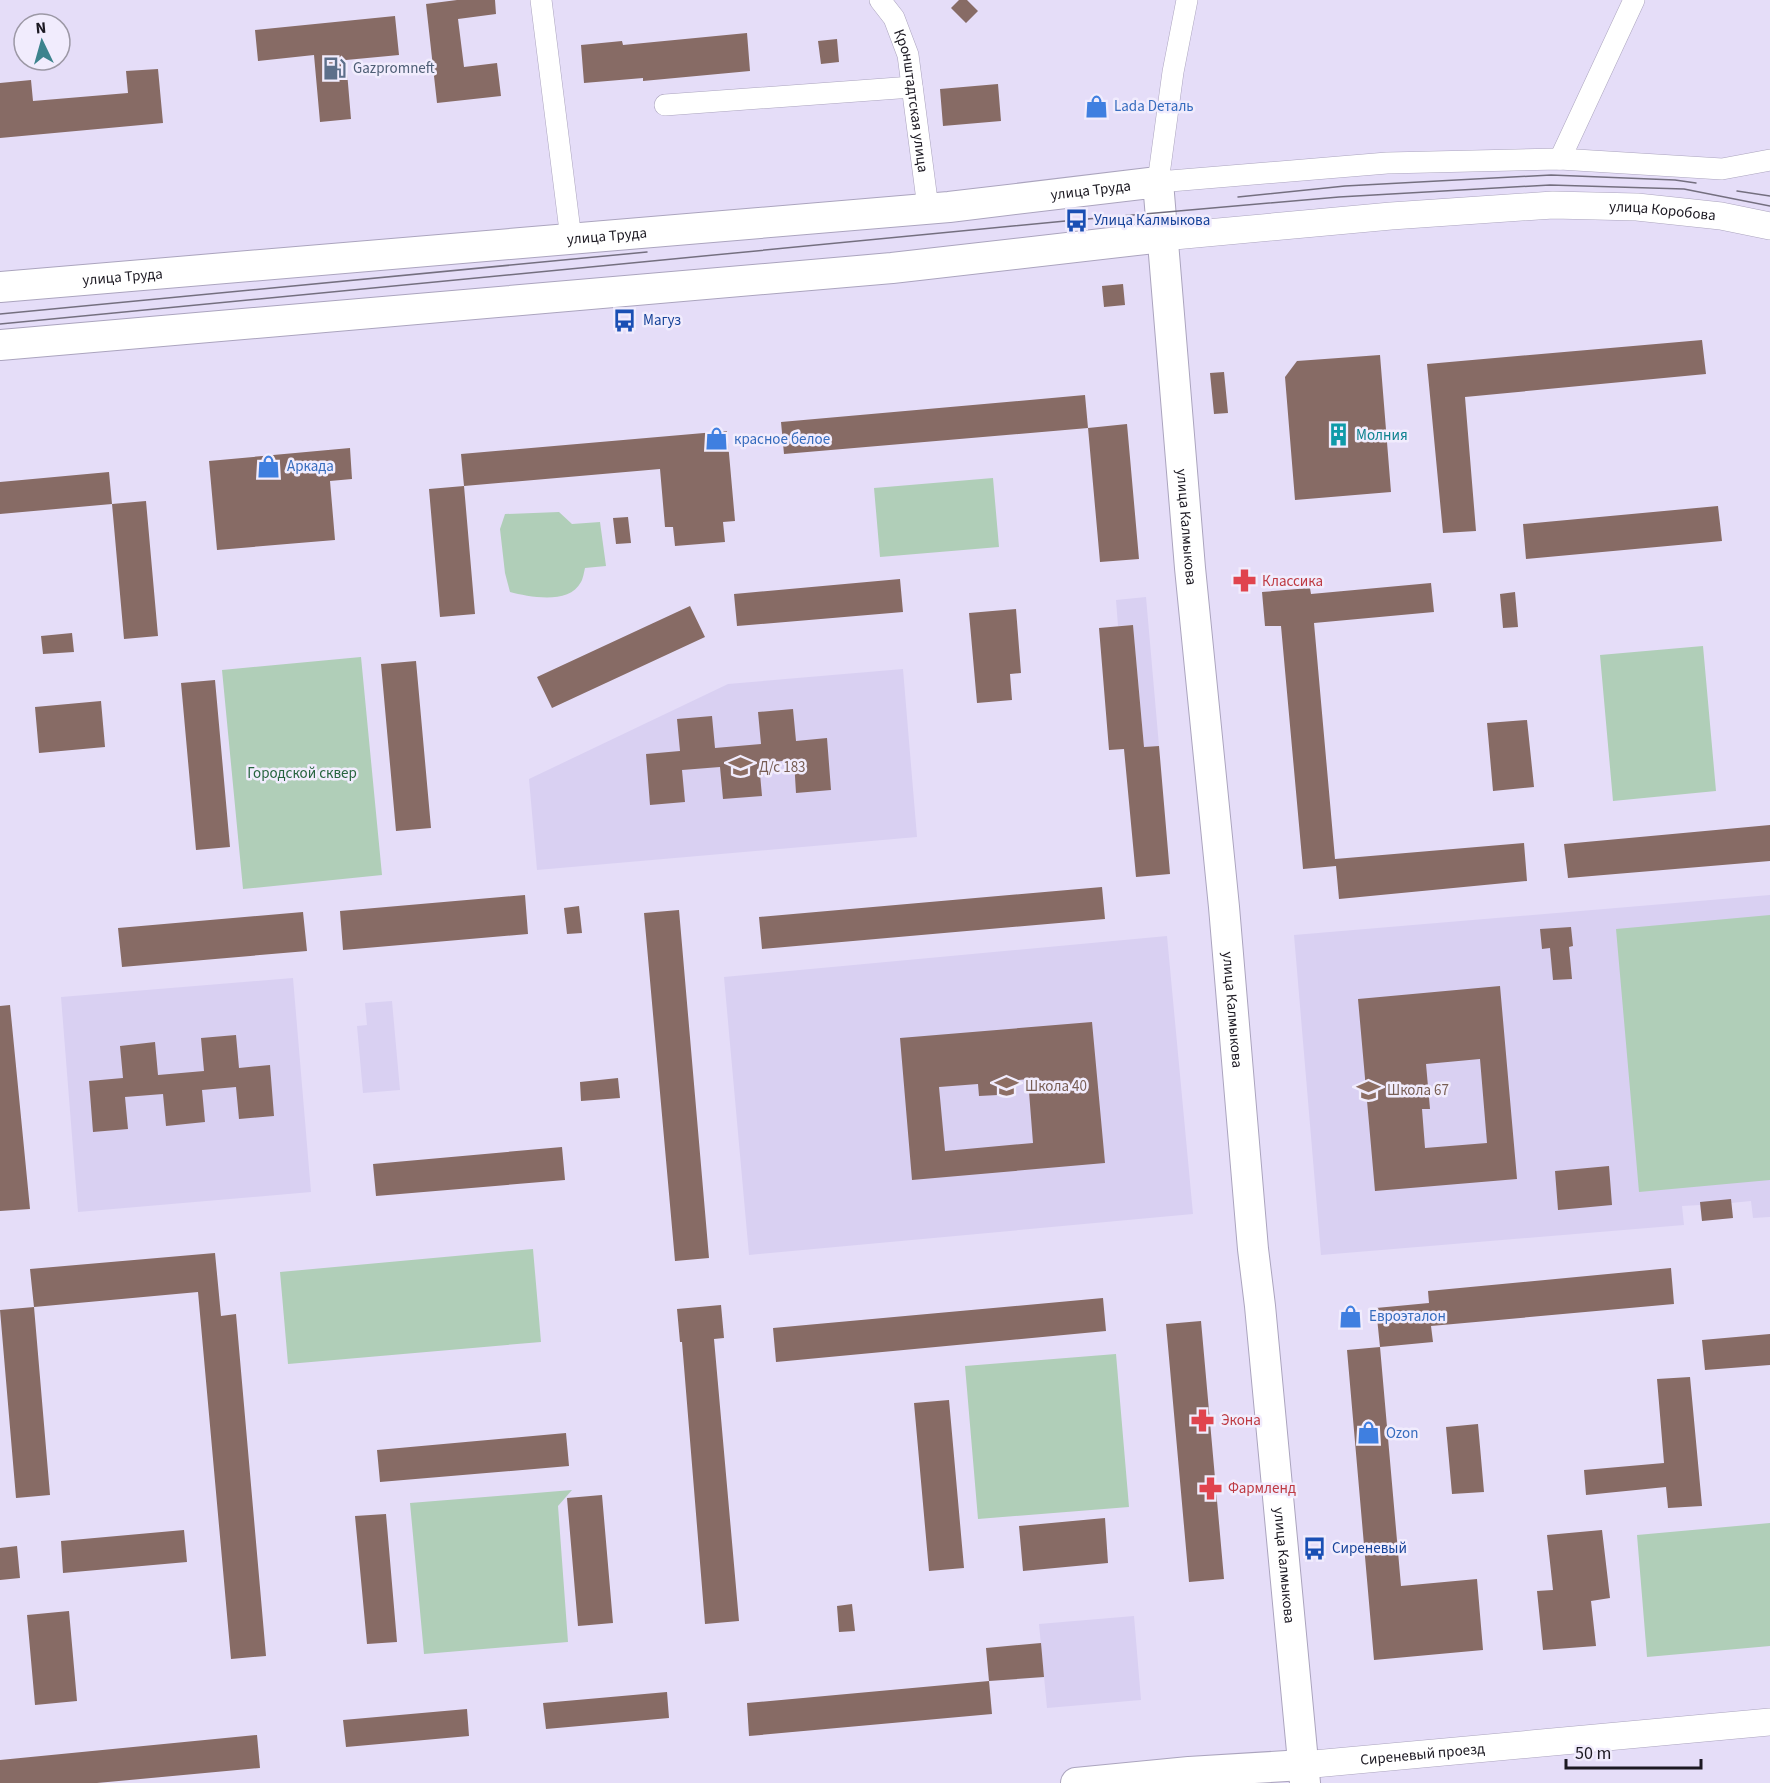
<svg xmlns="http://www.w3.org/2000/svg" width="1770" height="1783" font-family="'Source Sans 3',sans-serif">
  <rect width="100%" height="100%" fill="#e5ddf8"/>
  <path fill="#d9d0f2" d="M1146 597 1159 746 1144 747 1133 625 1118 626 1116 600Z
    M903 669 917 837 537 870 529 779 728 684Z
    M1770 895V1217L1753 1218 1751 1201 1731 1203 1733 1218 1702 1221 1700 1205 1682 1206 1684 1225 1321 1255 1294 935Z
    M1167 936 1193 1214 749 1255 724 977Z
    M293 978 311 1192 78 1212 61 997Z
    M392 1001 400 1090 363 1093 357 1026 367 1025 365 1003Z
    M1134 1616 1141 1700 1047 1708 1039 1624Z"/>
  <path fill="#b0ceb8" d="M993 478 999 547 880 557 874 488Z
    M559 512 572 524 600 522 606 566 585 568C584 572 583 579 581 582 569 605 530 597 510 592L505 573 500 529 505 514Z
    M1703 646 1716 791 1613 801 1600 655Z
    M361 657 382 875 243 889 222 670Z
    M1770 915V1180L1639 1192 1616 929Z
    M533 1249 541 1342 288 1364 280 1272Z
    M1116 1354 1129 1507 978 1519 965 1366Z
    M572 1490 558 1506 568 1642 424 1654 410 1503Z
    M1770 1523V1646L1647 1657 1637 1535Z"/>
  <path fill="#876b65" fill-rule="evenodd" d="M457 0H495L496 14 458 19 464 67 497 63 501 96 437 103 426 4Z
    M959 0H967L978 11 966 23 951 8Z
    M395 16 399 55 346 60 351 119 320 122 314 55 258 61 255 30Z
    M747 33 750 71 643 81V78L584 83 581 45 622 41 623 45Z
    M837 39 839 62 821 64 818 41Z
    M158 69 163 123 0 138V83L31 80 33 101 128 93 126 71Z
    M998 84 1001 121 943 126 940 89Z
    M1123 284 1125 305 1104 307 1102 286Z
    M1702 340 1706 374 1465 397 1476 531 1443 533 1427 364Z
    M1380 355 1391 492 1295 500 1285 377 1297 361Z
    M1224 372 1228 413 1214 414 1210 373Z
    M1085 395 1088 428 784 454 781 422Z
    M1127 424 1139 559 1100 562 1088 428Z
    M727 431 735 521 723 522 725 542 675 546 673 527H665L660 469 464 486 461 454Z
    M350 448 352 479 330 481 335 540 217 550 209 461Z
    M109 472 112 504 0 514V482Z
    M464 486 475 614 440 617 429 489Z
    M146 501 158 636 124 639 112 504Z
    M1718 506 1722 541 1526 559 1523 524Z
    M628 517 631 543 616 544 613 518Z
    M900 579 903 612 737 626 734 594Z
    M1431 583 1434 612 1314 623 1335 859 1524 843 1527 881 1339 899 1336 866 1303 869 1281 626H1265L1262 592 1310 588 1311 594Z
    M1515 592 1518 627 1503 628 1500 594Z
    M690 606 705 637 552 708 537 677Z
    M1016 609 1021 673 1010 674 1012 700 977 703 969 613Z
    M1133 625 1144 747 1159 746 1170 874 1136 877 1124 749 1109 750 1099 628Z
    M72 633 74 652 43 654 41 636Z
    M416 661 431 828 396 831 381 664Z
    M215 680 230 847 196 850 181 683Z
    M101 701 105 747 39 753 35 707Z
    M793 709 796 741 827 738 831 790 796 793 794 760 759 763 762 796 723 799 720 767 682 770 685 802 650 805 646 754 680 751 677 719 712 716 715 748 761 744 758 712Z
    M1527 720 1534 787 1493 791 1487 723Z
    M1770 825V861L1568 878 1564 844Z
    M1102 887 1105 919 762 949 759 917Z
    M525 895 528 934 343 950 340 911Z
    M579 906 582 933 567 934 564 908Z
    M679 910 709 1258 675 1261 644 913Z
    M303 912 307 951 122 967 118 928Z
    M1571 927 1573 946 1569 947 1572 979 1553 980 1550 948 1542 949 1540 929Z
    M1500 986 1517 1179 1375 1191 1358 999ZM1480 1059 1487 1143 1425 1148 1422 1109H1430L1426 1064Z
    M10 1005 30 1209 0 1211V1006Z
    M1092 1022 1105 1163 912 1180 900 1038ZM1028 1079 1033 1143 945 1151 939 1087 978 1084 979 1096 998 1095 997 1082Z
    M236 1035 239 1068 270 1065 274 1116 239 1119 236 1087 202 1090 205 1122 166 1126 163 1094 125 1097 128 1129 93 1132 89 1081 123 1078 120 1046 155 1042 158 1075 204 1071 201 1038Z
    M618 1078 620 1098 581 1101 580 1082Z
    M562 1147 565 1180 376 1196 373 1164Z
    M1609 1166 1612 1205 1558 1210 1555 1171Z
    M1731 1199 1733 1218 1702 1221 1700 1202Z
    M215 1253 221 1316 236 1314 266 1656 231 1659 198 1292 34 1307 30 1269Z
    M1671 1268 1674 1304 1431 1326 1433 1342 1380 1347 1376 1308 1429 1303 1428 1291Z
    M1103 1298 1106 1331 776 1362 773 1328Z
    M721 1305 724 1338 714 1339 739 1621 705 1624 682 1342H680L677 1309Z
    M34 1307 50 1495 16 1498 0 1310Z
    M1201 1321 1224 1579 1189 1582 1166 1324Z
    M1770 1334V1365L1705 1370 1702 1340Z
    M1380 1347 1401 1586 1477 1579 1483 1650 1374 1660 1347 1350Z
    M1690 1377 1702 1506 1668 1508 1666 1487 1586 1495 1584 1470 1664 1463 1657 1379Z
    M949 1400 964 1568 929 1571 914 1403Z
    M1478 1424 1484 1492 1452 1494 1446 1427Z
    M566 1433 569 1466 380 1482 377 1450Z
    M602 1495 613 1623 578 1626 567 1498Z
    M386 1514 397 1642 367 1644 355 1516Z
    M1105 1518 1108 1563 1023 1571 1019 1526Z
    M184 1530 187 1562 63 1573 61 1541Z
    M1602 1530 1610 1598 1591 1601 1596 1646 1543 1650 1537 1591 1553 1590 1547 1535Z
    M17 1546 20 1578 0 1580V1548Z
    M852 1604 855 1631 839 1632 837 1606Z
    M69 1611 77 1701 35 1705 27 1615Z
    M1041 1643 1044 1677 989 1681 986 1648Z
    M989 1681 992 1714 749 1736 747 1703Z
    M667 1692 669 1718 546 1729 543 1703Z
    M467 1709 469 1736 346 1747 343 1720Z
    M257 1735 260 1768 97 1783H0V1760Z"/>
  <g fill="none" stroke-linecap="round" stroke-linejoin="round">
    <defs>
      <g id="minor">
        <path d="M541 0 571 239"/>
        <path id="s1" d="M880 0 894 18 908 55 928 208"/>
        <path d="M1187 0 1173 72 1158 182 1387 163 1560 159 1722 169 1770 160"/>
        <path d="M665 105 912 87"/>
        <path d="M1560 159 1634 0"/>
      </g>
      <g id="tertiary">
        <path id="s2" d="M1163 237 1391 216 1553 205 1637 207 1721 216 1770 226"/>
        <path id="s3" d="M1303 1765 1770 1722"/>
      </g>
      <g id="secondary">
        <path id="s4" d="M0 287 949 207 1158 182 1190 568 1224 907 1253 1249 1260 1306 1305 1783"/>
        <path d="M0 345 892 268 1163 237"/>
        <path d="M1076 1783 1189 1772 1303 1765"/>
      </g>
    </defs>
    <use href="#minor" stroke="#aba4be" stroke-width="22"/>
    <use href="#tertiary" stroke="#aba4be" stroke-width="28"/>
    <use href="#secondary" stroke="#aba4be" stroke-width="32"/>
    <use href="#minor" stroke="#fff" stroke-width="21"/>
    <use href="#tertiary" stroke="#fff" stroke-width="27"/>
    <use href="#secondary" stroke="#fff" stroke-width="30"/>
    <path stroke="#746f7f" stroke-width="1.5" d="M1737 191 1770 196
      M1238 197 1345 186 1551 175 1675 180 1696 183
      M0 314 647 252
      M0 324 1076 220 1339 197 1550 185 1684 189 1770 206"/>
  </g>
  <defs>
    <symbol id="fuel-bare" viewBox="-9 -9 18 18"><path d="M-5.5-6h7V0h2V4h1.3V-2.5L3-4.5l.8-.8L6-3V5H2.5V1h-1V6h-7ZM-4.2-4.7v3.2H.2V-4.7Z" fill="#5c6f8a" stroke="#f1ecfd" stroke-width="2.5" paint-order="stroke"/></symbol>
    <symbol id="shop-bare" viewBox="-9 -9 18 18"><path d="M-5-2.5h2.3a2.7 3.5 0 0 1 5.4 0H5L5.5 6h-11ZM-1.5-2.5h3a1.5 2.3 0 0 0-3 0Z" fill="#3f7fe0" stroke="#f1ecfd" stroke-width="2.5" paint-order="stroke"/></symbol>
    <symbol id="bus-bare" viewBox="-9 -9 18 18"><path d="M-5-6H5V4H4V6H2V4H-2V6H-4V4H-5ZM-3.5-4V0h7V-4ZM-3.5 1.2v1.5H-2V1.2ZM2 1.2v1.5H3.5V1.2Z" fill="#1a4fb4" stroke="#f1ecfd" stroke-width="2.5" paint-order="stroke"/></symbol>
    <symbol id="building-bare" viewBox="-9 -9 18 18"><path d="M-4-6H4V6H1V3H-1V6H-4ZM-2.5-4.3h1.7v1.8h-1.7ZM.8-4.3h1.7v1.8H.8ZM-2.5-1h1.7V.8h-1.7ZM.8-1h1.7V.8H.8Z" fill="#0f9aa8" stroke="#f1ecfd" stroke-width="2.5" paint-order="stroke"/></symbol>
    <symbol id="pharmacy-bare" viewBox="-9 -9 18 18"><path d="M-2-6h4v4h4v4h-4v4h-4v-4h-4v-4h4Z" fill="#e0444e" stroke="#f1ecfd" stroke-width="2.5" paint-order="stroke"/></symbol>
    <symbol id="school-bare" viewBox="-9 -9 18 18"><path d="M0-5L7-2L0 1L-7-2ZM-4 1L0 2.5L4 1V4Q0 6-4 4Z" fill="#8d6e63" stroke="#f1ecfd" stroke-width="2.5" paint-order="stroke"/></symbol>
  </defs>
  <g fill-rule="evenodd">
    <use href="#fuel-bare" x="318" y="52" width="33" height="33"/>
    <use href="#shop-bare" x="1080" y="90" width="33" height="33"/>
    <use href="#bus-bare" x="1060" y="204" width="33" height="33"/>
    <use href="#bus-bare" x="608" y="304" width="33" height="33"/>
    <use href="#building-bare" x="1322" y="418" width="33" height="33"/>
    <use href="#shop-bare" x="700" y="422" width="33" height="33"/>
    <use href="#shop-bare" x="252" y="450" width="33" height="33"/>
    <use href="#pharmacy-bare" x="1228" y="564" width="33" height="33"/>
    <use href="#school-bare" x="724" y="750" width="33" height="33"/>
    <use href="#school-bare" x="990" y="1070" width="33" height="33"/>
    <use href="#school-bare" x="1352" y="1074" width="33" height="33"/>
    <use href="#shop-bare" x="1334" y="1300" width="33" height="33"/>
    <use href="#pharmacy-bare" x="1186" y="1404" width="33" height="33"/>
    <use href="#shop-bare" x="1352" y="1416" width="33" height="33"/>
    <use href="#pharmacy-bare" x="1194" y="1472" width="33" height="33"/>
    <use href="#bus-bare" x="1298" y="1532" width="33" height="33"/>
  </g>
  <g text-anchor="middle" stroke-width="5" stroke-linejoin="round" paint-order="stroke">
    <g font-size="15" fill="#4e5e75" stroke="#f1ecfd" text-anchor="start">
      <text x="353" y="73">Gazpromneft</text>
    </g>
    <g font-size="15" fill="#1c1922" stroke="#f1ecfd">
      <text dy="5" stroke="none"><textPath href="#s1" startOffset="108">Кронштадтская улица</textPath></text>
      <text dy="5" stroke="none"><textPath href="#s4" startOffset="1095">улица Труда</textPath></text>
      <text dy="5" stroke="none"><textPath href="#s2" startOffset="501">улица Коробова</textPath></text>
      <text dy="5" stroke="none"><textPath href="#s4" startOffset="609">улица Труда</textPath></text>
      <text dy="5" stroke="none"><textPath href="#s4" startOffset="123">улица Труда</textPath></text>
      <text dy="5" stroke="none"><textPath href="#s4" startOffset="1509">улица Калмыкова</textPath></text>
      <text dy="5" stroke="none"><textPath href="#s4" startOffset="1994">улица Калмыкова</textPath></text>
      <text dy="5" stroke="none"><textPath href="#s4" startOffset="2552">улица Калмыкова</textPath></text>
      <text dy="5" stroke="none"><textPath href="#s3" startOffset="120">Сиреневый проезд</textPath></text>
    </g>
    <g font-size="15" fill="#366cbe" stroke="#f1ecfd" text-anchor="start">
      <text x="1114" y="111">Lada Dеталь</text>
      <text x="734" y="444">красное белое</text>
      <text x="287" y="471">Аркада</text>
      <text x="1369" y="1321">Евроэталон</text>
      <text x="1386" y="1438">Ozon</text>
    </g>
    <g font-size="15" fill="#164399" stroke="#f1ecfd" text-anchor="start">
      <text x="1094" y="225">Улица Калмыкова</text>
      <text x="643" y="325">Магуз</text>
      <text x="1332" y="1553">Сиреневый</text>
    </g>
    <g font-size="15" fill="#0d838f" stroke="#f1ecfd" text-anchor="start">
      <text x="1356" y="440">Молния</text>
    </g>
    <g font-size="15" fill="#be3a42" stroke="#f1ecfd" text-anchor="start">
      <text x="1262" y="586">Классика</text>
      <text x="1221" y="1425">Экона</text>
      <text x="1228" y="1493">Фармленд</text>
    </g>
    <g font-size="15" fill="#785e54" stroke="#f1ecfd" text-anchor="start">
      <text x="759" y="772">Д/с 183</text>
      <text x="1025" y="1091">Школа 40</text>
      <text x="1387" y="1095">Школа 67</text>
    </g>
    <g font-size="15" fill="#27643f" stroke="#f1ecfd">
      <text x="302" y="778">Городской сквер</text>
    </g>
  </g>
  <g transform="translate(42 42) rotate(355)"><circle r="28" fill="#f1ecfd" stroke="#9c98a5" stroke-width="1.5"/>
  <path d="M0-4.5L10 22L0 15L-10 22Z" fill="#3c838d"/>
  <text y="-9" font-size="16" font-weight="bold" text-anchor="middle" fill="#1c1922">N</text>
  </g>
  <path d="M1566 1759v9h135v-9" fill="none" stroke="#1c1922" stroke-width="3"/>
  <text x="1575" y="1759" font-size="18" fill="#1c1922" stroke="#f1ecfd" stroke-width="4.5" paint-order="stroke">50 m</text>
</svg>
